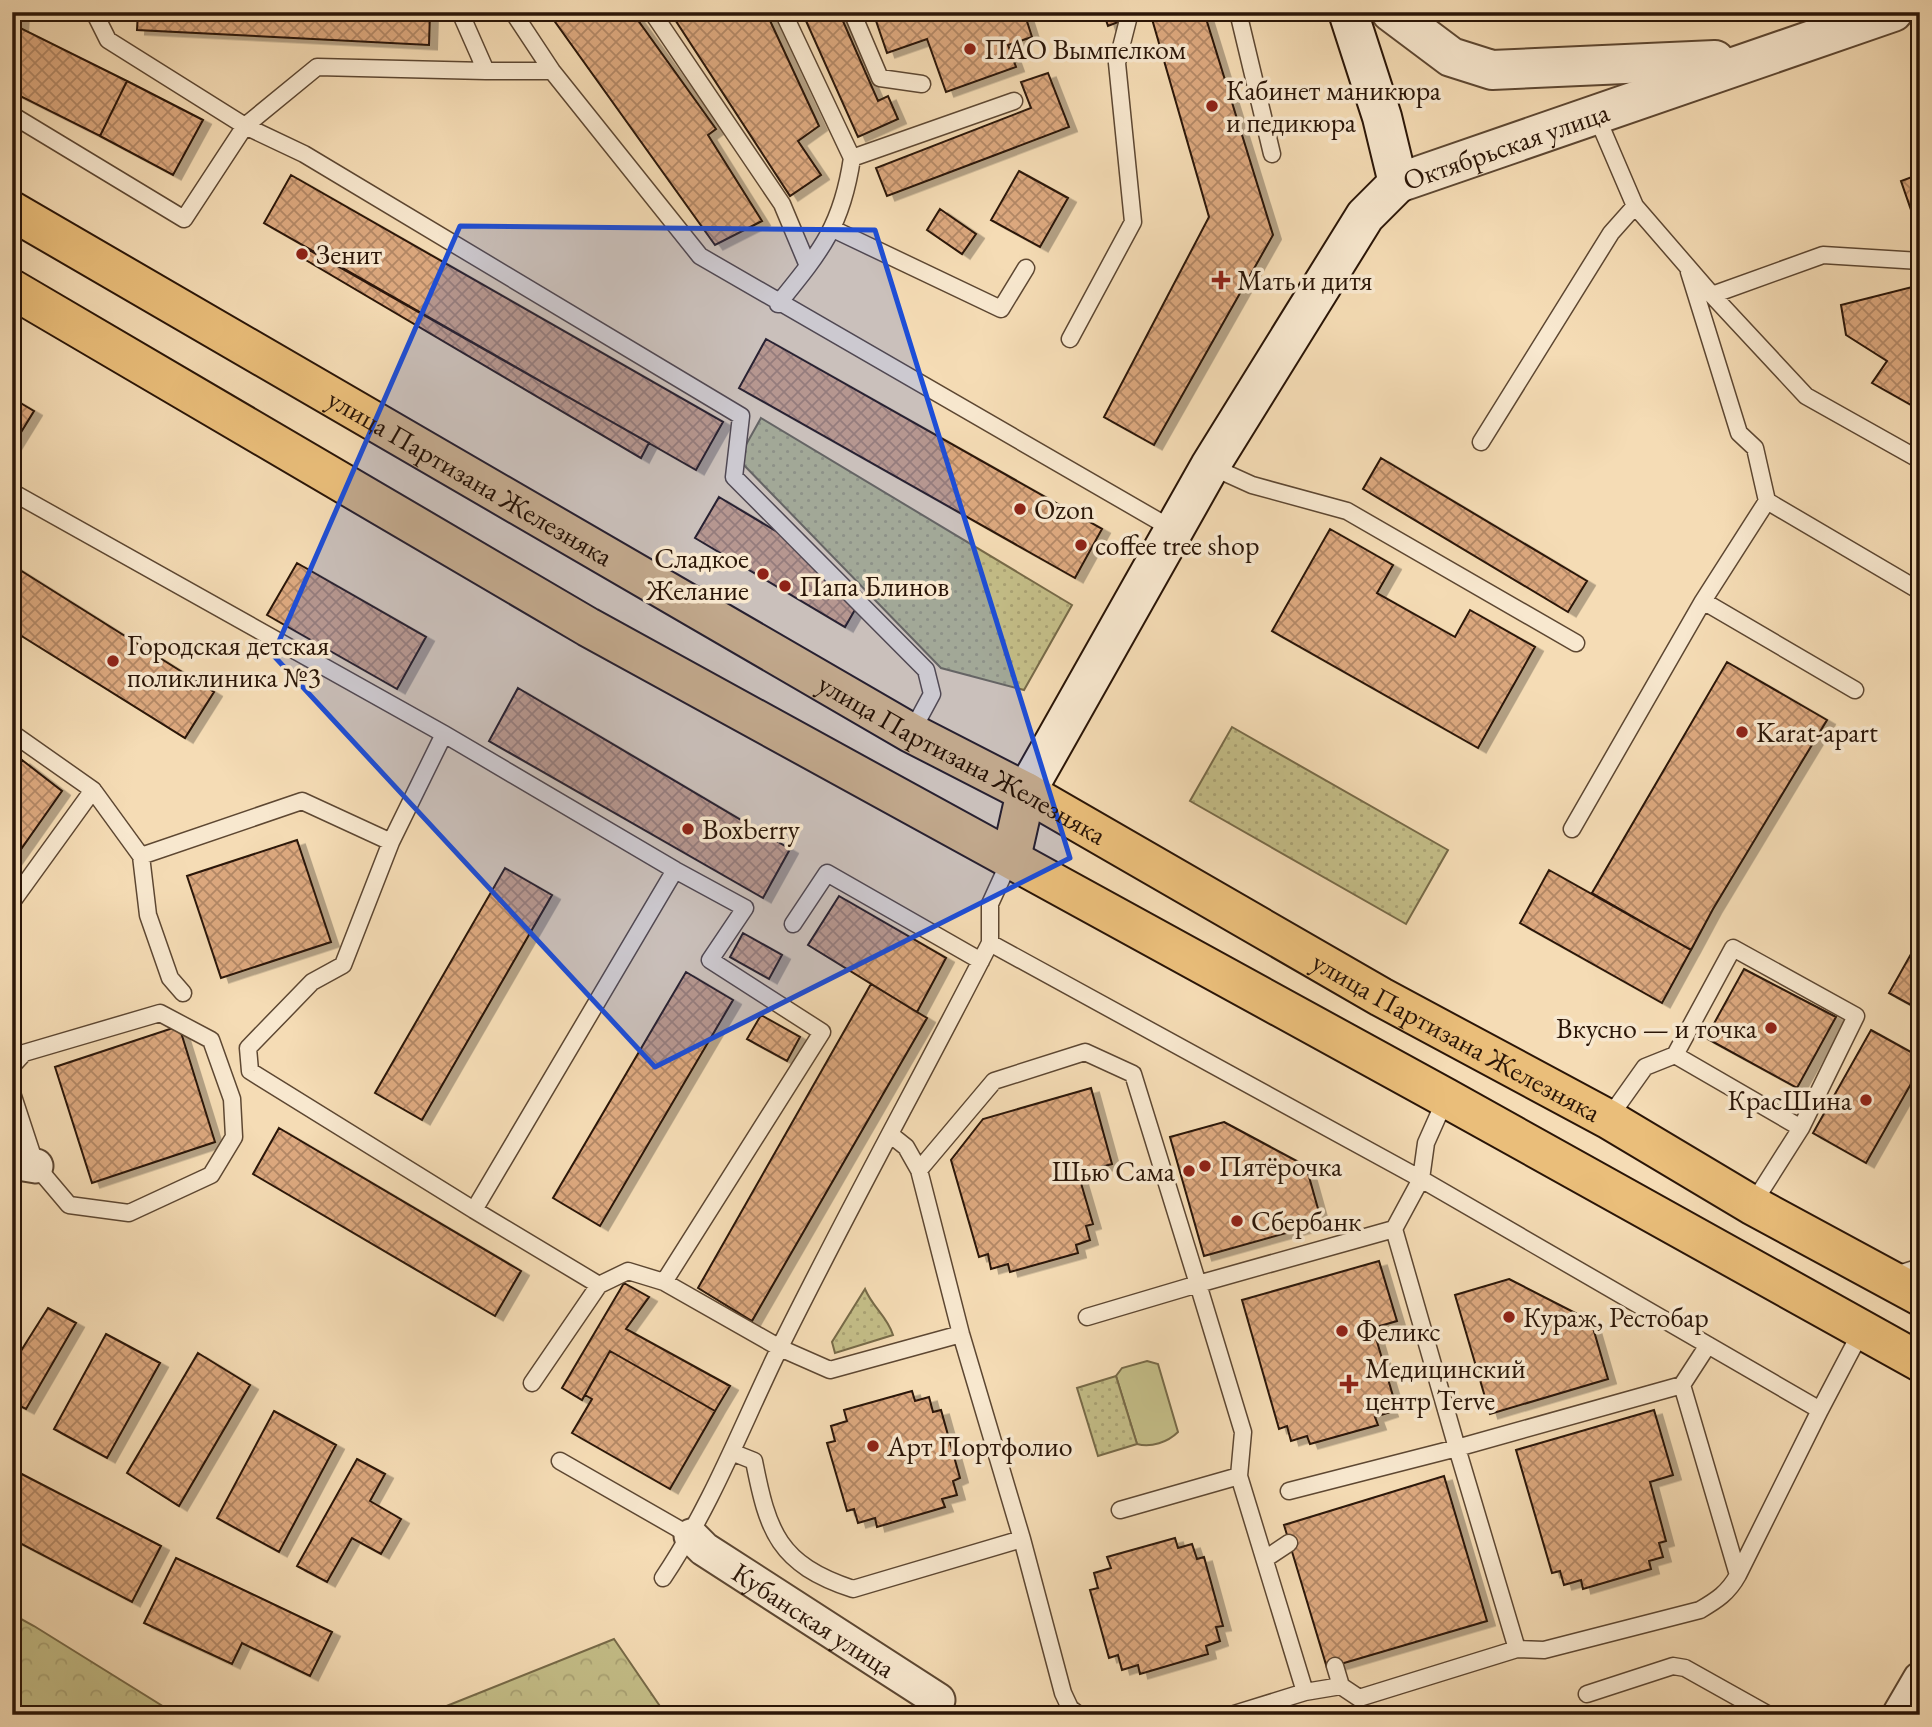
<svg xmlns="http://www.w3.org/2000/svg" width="1932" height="1727" font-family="'EB Garamond',serif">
  <defs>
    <pattern id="forest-crowns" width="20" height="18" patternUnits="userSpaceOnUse" patternTransform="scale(1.75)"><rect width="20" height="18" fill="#c4be88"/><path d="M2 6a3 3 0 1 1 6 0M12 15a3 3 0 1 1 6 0" fill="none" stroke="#a9a274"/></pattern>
    <pattern id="park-dots" width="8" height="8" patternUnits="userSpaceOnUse" patternTransform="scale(1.75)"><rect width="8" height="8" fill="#c4be88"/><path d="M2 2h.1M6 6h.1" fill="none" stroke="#a9a274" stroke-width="1.8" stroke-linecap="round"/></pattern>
    <pattern id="building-cross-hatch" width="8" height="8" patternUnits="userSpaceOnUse" patternTransform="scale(1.75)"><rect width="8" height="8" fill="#dda97f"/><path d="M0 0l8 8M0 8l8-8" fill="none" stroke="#b38866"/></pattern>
    <filter id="shadow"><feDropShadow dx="8" dy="4.5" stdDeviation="0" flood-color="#0004"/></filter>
  </defs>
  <rect width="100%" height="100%" fill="#f5dcb5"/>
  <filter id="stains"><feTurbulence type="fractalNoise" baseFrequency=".00286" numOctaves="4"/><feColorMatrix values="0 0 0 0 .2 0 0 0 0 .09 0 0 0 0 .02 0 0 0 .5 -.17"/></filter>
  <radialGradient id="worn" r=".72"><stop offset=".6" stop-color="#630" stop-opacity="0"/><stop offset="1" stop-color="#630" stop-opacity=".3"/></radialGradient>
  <path fill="#c4be88" stroke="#776a48" stroke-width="2" d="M1147 1361 1158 1364 1178 1432C1168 1442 1151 1448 1137 1444L1116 1376 1122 1368Z"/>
  <path fill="url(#forest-crowns)" stroke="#776a48" stroke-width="2" d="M12 1614 34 1626 177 1715H12Z
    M614 1639 666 1715H424Z"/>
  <path fill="url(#park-dots)" stroke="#776a48" stroke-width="2" d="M761 418 1072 605 1024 690 941 668 738 459Z
    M1232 727 1448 850 1406 924 1190 801Z
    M865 1289C873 1308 887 1316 893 1335L835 1353 832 1342Z
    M1116 1376 1137 1444 1098 1456 1077 1388Z"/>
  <path fill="url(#building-cross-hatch)" stroke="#2a1507" stroke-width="2" filter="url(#shadow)" d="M12 12H21L20 28 127 81 100 136 12 92Z
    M138 12H430L429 45 137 30Z
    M548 12H632L716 129 708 135 762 221 715 245Z
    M670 12H766L819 126 798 141 821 175 790 196Z
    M802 12H839L878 101 888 96 898 119 858 137Z
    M873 12H1024L1032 37 1008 45 1016 67 946 92 927 39 887 53Z
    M1150 12H1204L1273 235 1154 445 1104 417 1209 217Z
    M1118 13 1121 21 1108 26 1105 17Z
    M1048 73 1069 127 887 196 876 168 1031 108 1021 82Z
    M127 81 203 120 173 175 100 136Z
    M1019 171 1068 198 1040 247 991 220Z
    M1920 174V236L1901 181Z
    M291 175 723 422 696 470 264 223Z
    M940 209 976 234 962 254 927 230Z
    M309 250 649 443 641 458 304 259Z
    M1920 285V410L1872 383 1887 361 1846 335 1841 305Z
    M766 339 1102 529 1075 578 739 388Z
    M12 398 34 411 12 447Z
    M1381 458 1587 581 1568 612 1363 489Z
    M719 497 779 533 856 608 845 627 695 538Z
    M1330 529 1393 565 1377 593 1455 637 1470 610 1535 647 1478 748 1272 631Z
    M297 563 426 637 397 689 267 615Z
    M12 565 214 692 185 738 12 630Z
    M1727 662 1827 720 1713 909 1691 950 1592 893Z
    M518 688 790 849 763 898 489 741Z
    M22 760 62 791 12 862V773Z
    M297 840 331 942 221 978 187 876Z
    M505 868 552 895 422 1120 375 1093Z
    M1549 870 1691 950 1662 1003 1520 923Z
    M839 896 946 958 917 1012 808 945Z
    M743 933 782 955 769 979 730 957Z
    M1920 938V1010L1889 993Z
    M1744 969 1836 1017 1797 1088 1706 1038Z
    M686 972 733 1000 600 1226 553 1198Z
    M871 984 927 1018 752 1321 698 1288Z
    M761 1015 800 1037 787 1061 747 1039Z
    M179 1026 215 1142 92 1183 55 1067Z
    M1871 1030 1920 1057V1068L1866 1163 1813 1133Z
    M1091 1088 1112 1164 1078 1173 1093 1224 1086 1226 1090 1240 1076 1245 1078 1253 1010 1272 1008 1264 991 1269 988 1254 979 1257 951 1160 983 1119Z
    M1224 1122 1306 1166 1322 1223 1204 1256 1170 1137Z
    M279 1128 521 1271 495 1316 253 1174Z
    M1379 1261 1397 1321 1373 1328 1393 1396 1385 1398 1390 1412 1375 1417 1378 1425 1310 1444 1307 1436 1291 1441 1287 1426 1279 1429 1242 1300Z
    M1509 1279 1591 1321 1608 1379 1490 1414 1455 1295Z
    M624 1283 649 1297 626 1329 730 1386 715 1411 610 1351 582 1400 562 1388Z
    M48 1308 76 1323 26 1409 12 1402V1365Z
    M106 1334 160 1363 107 1458 54 1429Z
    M610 1351 715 1411 670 1489 572 1433 592 1399 585 1395Z
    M198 1353 250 1385 179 1506 127 1473Z
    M912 1391 915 1401 929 1397 933 1412 941 1410 960 1478 953 1481 957 1495 942 1499 945 1507 877 1527 875 1518 858 1523 854 1509 847 1511 827 1443 835 1441 831 1426 847 1421 844 1410Z
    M1654 1410 1673 1475 1650 1482 1666 1541 1659 1543 1663 1557 1649 1561 1651 1569 1583 1589 1581 1580 1564 1585 1560 1571 1552 1573 1516 1450Z
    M274 1411 336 1445 279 1552 217 1518Z
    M357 1459 385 1474 370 1501 401 1519 381 1554 352 1538 327 1582 297 1566Z
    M12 1469 161 1546 132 1602 12 1539Z
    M1444 1476 1487 1621 1327 1668 1284 1525Z
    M1175 1538 1178 1548 1192 1544 1197 1559 1204 1557 1223 1626 1216 1627 1220 1641 1206 1646 1208 1654 1140 1674 1138 1665 1122 1670 1118 1655 1109 1658 1090 1590 1098 1588 1094 1573 1111 1568 1107 1557Z
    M176 1558 332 1632 310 1676 242 1643 232 1664 144 1623Z
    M1410 1707 1423 1715H1406Z"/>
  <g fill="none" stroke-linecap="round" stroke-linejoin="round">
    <defs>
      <path id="service" d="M94 12 108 40 245 126 317 67 486 71 460 12
        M513 12 552 71 700 256 1174 530
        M652 12 782 204 808 266
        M783 12 852 158
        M852 12 880 78 922 84
        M1238 12 1272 154
        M486 71H552
        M12 115 184 219 245 126 304 154 741 416 734 477 926 670 932 694 911 733
        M1596 115 1635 206 1712 295 1806 396 1920 460
        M833 229 1001 309 1026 268
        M1689 272 1739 433 1755 448 1767 501 1920 591
        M1712 295 1823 255 1920 261
        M778 304C821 251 842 226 852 158L1014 101
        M1070 339 1133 222 1117 63 1130 12
        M1481 442 1611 233 1635 206
        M1210 466 1252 485 1347 511 1576 643
        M12 492 444 734 675 870 474 1210 599 1285 628 1271 664 1282 780 1348 830 1370 961 1334
        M1703 601 1855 690
        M12 733 93 790 141 856 148 915 170 978 183 993
        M1572 829 1703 601 1767 501
        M391 842 444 734
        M141 856 302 801 391 842 343 965 312 982 248 1048 250 1071 474 1210
        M12 902 93 790
        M793 924 827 873 981 961
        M990 943 1421 1179 1394 1229 1198 1284 1243 1432 1239 1476 1305 1692 1341 1686 1359 1698 1517 1649
        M1675 1055 1801 1128
        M12 1066 24 1053 160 1013 211 1040 232 1099 234 1137 211 1175 129 1213 69 1205 36 1166 12 1093
        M1446 1098 1426 1143 1421 1179 1820 1410 1862 1330
        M1608 1119 1645 1067 1675 1055 1733 948 1856 1016 1801 1128 1752 1205
        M919 1170 994 1081 1085 1052 1133 1074 1198 1284 1087 1317
        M1892 1276 1920 1267
        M664 1282 822 1032 710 960 745 908 675 870
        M532 1383 599 1285
        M1682 1385 1457 1448 1517 1649 1544 1650 1700 1610C1717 1600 1728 1593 1738 1575L1682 1385 1708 1345
        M734 1453 754 1461C768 1532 778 1564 853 1589L1022 1539 961 1334 919 1170 906 1147 891 1135
        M560 1461 691 1536
        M1289 1491 1457 1448 1394 1229
        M1120 1510 1239 1476
        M1022 1539 1063 1693 1070 1708 1079 1715
        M1265 1559 1289 1543
        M1738 1575 1820 1410
        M663 1578C712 1505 742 1425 780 1347 847 1211 921 1078 990 943V904L1011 858
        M1335 1666 1341 1686
        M1587 1694 1673 1666 1685 1668 1769 1715
        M1231 1715 1305 1692"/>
      <g id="minor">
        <path d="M12 1162 36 1166"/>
        <path id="s1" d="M691 1536 704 1549 938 1700"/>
        <path d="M1899 1715 1920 1679"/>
      </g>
      <g id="tertiary">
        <path d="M1391 12 1451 57 1492 70 1715 60"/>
        <path id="s2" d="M1398 183 1893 12"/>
      </g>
      <path id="secondary" d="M1026 792 1210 466 1365 216 1398 183 1382 117 1348 12"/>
      <g id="primary">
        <path id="s3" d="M12 211 911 733 1026 792 1381 997 1608 1119 1752 1205 1920 1296"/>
        <path d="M12 289 588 627 1446 1098 1920 1362"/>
        <path d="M1011 858 1026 792"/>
      </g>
    </defs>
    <use href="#service" stroke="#5d4732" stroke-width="19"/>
    <use href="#minor" stroke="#5d4732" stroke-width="37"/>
    <use href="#tertiary" stroke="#5d4732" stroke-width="42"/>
    <use href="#secondary" stroke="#2a1507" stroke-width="42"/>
    <use href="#primary" stroke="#2a1507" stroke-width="42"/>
    <use href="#service" stroke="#f8e8cf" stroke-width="16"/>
    <use href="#minor" stroke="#f8e8cf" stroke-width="33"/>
    <use href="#tertiary" stroke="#f8e8cf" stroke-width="38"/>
    <use href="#secondary" stroke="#f8e8cf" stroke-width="38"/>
    <use href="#primary" stroke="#eabe7a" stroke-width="38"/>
  </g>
  <path fill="#1d4ed8" fill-opacity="0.2" stroke="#1d4ed8" stroke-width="5" stroke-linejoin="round" d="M460 226 875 230 1070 858 655 1067 273 655Z"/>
  <g fill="#8f2418" stroke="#f8e8cf" stroke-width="2.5">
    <circle cx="970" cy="49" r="7"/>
    <circle cx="1212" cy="106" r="7"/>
    <circle cx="302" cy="254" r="7"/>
    <path d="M1217.5 269.5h7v7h7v7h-7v7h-7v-7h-7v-7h7z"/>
    <circle cx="1020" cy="509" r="7"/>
    <circle cx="1081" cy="545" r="7"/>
    <circle cx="763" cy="574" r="7"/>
    <circle cx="785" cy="586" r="7"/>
    <circle cx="113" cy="661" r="7"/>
    <circle cx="1742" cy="732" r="7"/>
    <circle cx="688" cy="829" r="7"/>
    <circle cx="1771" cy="1028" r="7"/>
    <circle cx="1866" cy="1100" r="7"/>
    <circle cx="1205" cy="1166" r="7"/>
    <circle cx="1189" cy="1171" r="7"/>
    <circle cx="1237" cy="1221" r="7"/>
    <circle cx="1509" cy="1317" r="7"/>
    <circle cx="1342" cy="1331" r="7"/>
    <path d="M1345.5 1373.5h7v7h7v7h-7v7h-7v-7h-7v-7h7z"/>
    <circle cx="873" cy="1446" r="7"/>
  </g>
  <g text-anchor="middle" stroke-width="7" stroke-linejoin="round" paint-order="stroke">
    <g font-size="28" fill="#2a1507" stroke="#f8e8cf" text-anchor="start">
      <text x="984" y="59">ПАО Вымпелком</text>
      <text x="1226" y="100">Кабинет маникюра<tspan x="1226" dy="32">и педикюра</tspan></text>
      <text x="316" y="264">Зенит</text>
      <text x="1237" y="290">Мать и дитя</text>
      <text x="1034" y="519">Ozon</text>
      <text x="1095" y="555">coffee tree shop</text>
      <text x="749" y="568" text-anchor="end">Сладкое<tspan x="749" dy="32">Желание</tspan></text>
      <text x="799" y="596">Папа Блинов</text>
      <text x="127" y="655">Городская детская<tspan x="127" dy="32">поликлиника №3</tspan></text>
      <text x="1756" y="742">Karat-apart</text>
      <text x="702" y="839">Boxberry</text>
      <text x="1757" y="1038" text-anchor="end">Вкусно — и точка</text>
      <text x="1852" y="1110" text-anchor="end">КрасШина</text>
      <text x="1219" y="1176">Пятёрочка</text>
      <text x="1175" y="1181" text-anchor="end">Шью Сама</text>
      <text x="1251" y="1231">Сбербанк</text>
      <text x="1523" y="1327">Кураж, Рестобар</text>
      <text x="1356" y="1341">Феликс</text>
      <text x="1365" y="1378">Медицинский<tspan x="1365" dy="32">центр Terve</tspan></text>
      <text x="887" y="1456">Арт Портфолио</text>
    </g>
    <g font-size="28" fill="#2a1507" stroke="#f8e8cf">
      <text dy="10" stroke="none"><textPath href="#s2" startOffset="114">Октябрьская улица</textPath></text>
      <text dy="10" stroke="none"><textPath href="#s3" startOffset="530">улица Партизана Железняка</textPath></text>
      <text dy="10" stroke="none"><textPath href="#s3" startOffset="1097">улица Партизана Железняка</textPath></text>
      <text dy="10" stroke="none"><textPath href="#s3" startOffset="1664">улица Партизана Железняка</textPath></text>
      <text dy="10" stroke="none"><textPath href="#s1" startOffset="149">Кубанская улица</textPath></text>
    </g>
  </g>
  <rect width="1932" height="1727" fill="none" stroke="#f5dcb5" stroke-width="42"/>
  <rect x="14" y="14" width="1904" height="1699" fill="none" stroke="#2a1507" stroke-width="3.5"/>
  <rect x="21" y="21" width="1890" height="1685" fill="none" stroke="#2a1507" stroke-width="2"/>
  <rect width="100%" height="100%" filter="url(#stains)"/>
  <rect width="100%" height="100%" fill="url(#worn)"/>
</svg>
